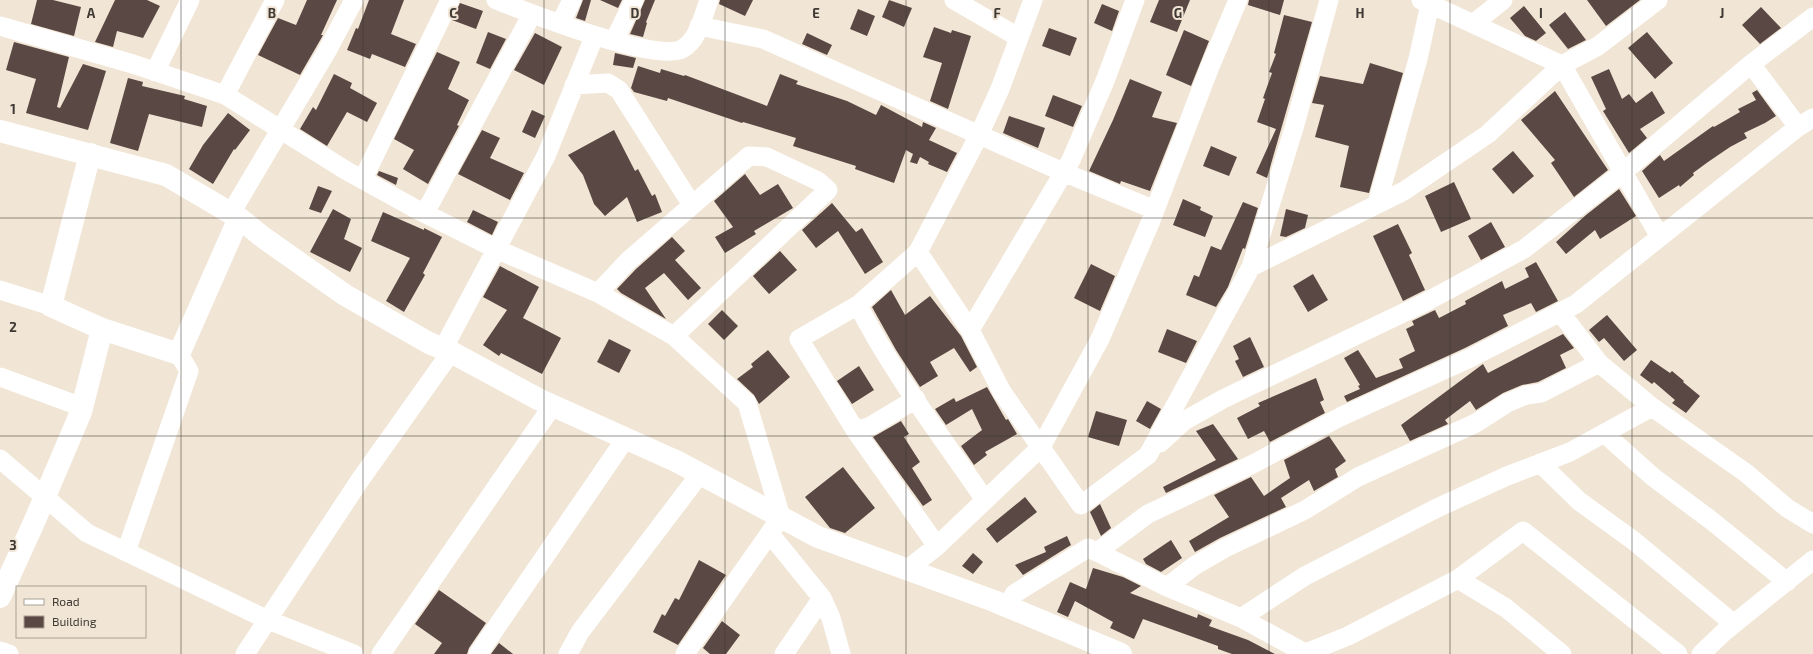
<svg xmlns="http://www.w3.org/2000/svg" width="1813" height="654" font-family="'Exo 2',sans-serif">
  <rect width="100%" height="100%" fill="#f1e5d5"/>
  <path fill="#594843" d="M37 0H53L81 7 74 36 31 24Z
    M115 0H147L160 6 143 38 117 31 113 47 95 42Z
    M307 0H337L321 35H323L322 37 300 75 258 55 278 18 296 25Z
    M369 0H404L391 34 416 44 405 67 372 54 370 59 347 50 356 28 358 29Z
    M583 0H591L585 21 576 18Z
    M600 0H622L618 8Z
    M645 0H655L646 22 647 23 643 37 630 34Z
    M720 0H753L745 16 719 4Z
    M889 0 912 8 904 27 882 17Z
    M1159 0H1190L1177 32 1150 22Z
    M1249 0H1284L1280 15 1248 5Z
    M1587 0H1640L1606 26Z
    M460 3 483 11 476 29 452 20Z
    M1102 4 1119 11 1112 31 1094 23Z
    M1524 6 1546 33 1536 41 1525 36 1510 18Z
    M1761 7 1781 28 1760 44 1742 25Z
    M858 9 875 16 867 36 850 29Z
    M1565 12 1586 40 1568 49 1549 25Z
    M1284 15 1312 22 1267 178 1256 173 1276 129 1257 122 1265 99 1263 98 1272 73 1269 72 1276 54 1274 53Z
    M934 27 951 33 952 30 971 36 948 109 930 101 942 63 923 57Z
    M1049 28 1077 38 1070 56 1042 46Z
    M1184 30 1209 41 1191 86 1166 75Z
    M488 32 506 39 490 69 476 63Z
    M1647 32 1673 63 1655 79 1628 48Z
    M535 33 562 47 544 85 514 70Z
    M807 33 832 45 827 55 802 44Z
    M14 42 69 57 57 107 60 108 83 64 106 71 88 130 26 113 36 79 6 70Z
    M437 52 460 62 448 89 469 100 457 125 459 126 428 184 403 169 414 150 394 139Z
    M615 53 636 58 633 68 613 65Z
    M1370 63 1403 73 1369 193 1340 187 1349 146 1315 137 1324 105 1312 103 1320 76 1363 84Z
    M638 66 660 73 661 69 684 76 685 75 767 106 780 74 798 81 796 84 847 101 876 115 881 105 922 127 923 122 936 128 929 140 957 153 947 172 928 164 929 162 920 157 917 164 910 162 913 154 906 150 894 183 855 169 856 166 793 146 796 138 743 122 742 123 668 98 667 101 634 92 631 88Z
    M1609 69 1622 99 1629 94 1636 103 1652 91 1665 113 1640 129 1647 138 1629 153 1603 111 1606 109 1591 77Z
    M334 74 352 83 350 88 377 103 367 122 347 112 327 146 300 129 313 107 316 110Z
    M128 78 143 82 142 86 185 96 184 99 207 106 202 127 149 114 138 151 110 143Z
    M1130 79 1162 92 1152 117 1177 123 1150 191 1121 181 1120 184 1089 171 1113 120Z
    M1757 90 1776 116 1765 123 1744 133 1747 138 1730 147 1708 162 1693 173 1694 175 1680 187 1679 185 1659 198 1642 171 1660 155 1664 161 1713 126 1714 127 1740 112 1738 109 1756 100 1752 93Z
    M1555 91 1608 170 1574 197 1551 163 1555 160 1521 120Z
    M1053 95 1082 106 1073 127 1045 116Z
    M532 110 545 116 535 138 522 132Z
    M228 113 250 130 235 150 234 149 213 184 189 169 203 145Z
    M1009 116 1045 128 1038 148 1003 133Z
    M482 130 500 138 490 158 524 173 510 200 458 174Z
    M614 130 635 171 638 169 652 196 655 194 662 212 637 222 627 197 605 216 594 204 583 175 568 155Z
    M1211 146 1237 157 1229 176 1203 166Z
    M1513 151 1534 176 1513 194 1492 169Z
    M379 171 398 178 396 185 377 175Z
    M745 174 760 195 778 184 793 208 754 231 756 234 725 253 715 237 733 227 714 201Z
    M1454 182 1471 219 1441 232 1425 196Z
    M318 186 332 191 321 213 309 209Z
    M1619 189 1636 216 1600 239 1595 230 1566 254 1556 242 1586 215Z
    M1183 199 1201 207 1200 210 1213 216 1205 237 1173 225Z
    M1243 202 1258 208 1245 249 1243 248 1228 287 1216 307 1186 295 1194 275 1199 277 1211 246 1221 250Z
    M832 203 856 232 862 228 883 262 865 274 838 231 816 248 802 230Z
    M333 209 351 219 344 239 362 248 350 272 310 252Z
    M1286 209 1308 215 1305 228 1286 237 1280 236Z
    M473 210 498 222 492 235 467 222Z
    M383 212 424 230V228L442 237 423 273 425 275 404 312 386 301 410 258 371 241Z
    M1491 222 1505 247 1481 260 1468 236Z
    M1398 224 1412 253 1409 255 1425 290 1403 301 1373 236Z
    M672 237 685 251 675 260 701 288 688 300 664 273 645 288 666 319 621 293 617 289 636 269Z
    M780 251 797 270 769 294 753 276Z
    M1536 262 1558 301 1536 312 1531 303 1503 315 1508 326 1465 348 1347 402 1344 396 1360 389 1358 386 1360 385 1344 358 1358 350 1376 378 1403 368 1399 359 1415 351 1406 329 1414 325 1412 321 1435 310 1439 318 1466 304 1465 301 1502 281 1505 289 1529 277 1525 268Z
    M1091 264 1115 276 1100 311 1074 298Z
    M500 266 539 287 523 318 561 338 542 374 501 353 499 356 483 345 507 310 483 297Z
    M1313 274 1328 300 1308 312 1293 286Z
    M891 290 905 315 930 296 961 336 977 367 970 372 954 348 930 362 938 376 920 387 896 350 872 307Z
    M722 310 738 326 724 340 708 324Z
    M1607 315 1637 350 1624 361 1604 338 1599 342 1589 330Z
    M1167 329 1197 341 1186 363 1158 352Z
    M1563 334 1574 348 1560 355 1566 368 1538 382 1522 385 1503 393 1476 410 1470 401 1445 420 1448 424 1410 441 1401 425 1483 364 1488 373Z
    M1250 337 1264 367 1243 377 1235 361 1239 359 1233 346Z
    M609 339 631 350 619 373 597 362Z
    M768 350 790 377 759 404 754 395 737 379 753 367 751 364Z
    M1651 360 1670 373 1672 371 1684 381 1683 382 1700 396 1686 413 1672 403 1675 400 1654 382 1652 384 1640 375Z
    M859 366 874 390 852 404 837 381Z
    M1316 378 1324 400 1320 402 1325 413 1270 442 1264 431 1248 439 1237 418 1260 406 1258 403Z
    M987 387 1006 420 1008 419 1017 434 985 452 987 455 974 465 961 446 982 430 972 409 946 425 935 409 954 398 956 402Z
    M1147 401 1161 409 1150 429 1136 421Z
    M1096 411 1127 420 1119 446 1088 437Z
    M901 421 909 434 904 437 920 462 912 468 932 500 923 506 873 437Z
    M1213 424 1238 459 1166 493 1163 487 1216 460 1196 431Z
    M1329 436 1346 461 1335 469 1338 477 1314 491 1309 480 1281 498 1286 507 1220 538 1195 552 1189 541 1229 517 1214 495 1251 477 1264 496 1290 478 1284 460Z
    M843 467 875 508 845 533 830 528 805 497Z
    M1025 497 1037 512 997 543 986 529Z
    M1100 504 1111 528 1101 536 1090 512Z
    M1067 536 1071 545 1023 575 1015 565 1046 552 1044 547Z
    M1171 540 1182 558 1161 572 1146 564 1143 559Z
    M973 553 983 562 973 574 962 566Z
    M699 560 726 575 678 645 653 632 662 614 665 616 675 598 679 600Z
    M1093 568 1123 577 1141 586 1130 593 1197 618 1198 614 1212 620 1209 626 1248 640 1275 654H1232L1218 649V646L1143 619 1134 639 1110 628 1113 622 1075 601 1068 617 1057 612 1070 582 1086 589Z
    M439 590 486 623 469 648 467 654H434L442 643 415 624Z
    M722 621 740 635 726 654H710L703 648Z
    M499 643 513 654H491Z"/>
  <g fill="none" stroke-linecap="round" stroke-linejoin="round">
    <path stroke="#fff" stroke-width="19" d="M496 0C527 12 656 63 682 49 698 41 703 16 709 0
      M954 0 1018 37
      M1135 0 1105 81 1071 160 970 330 1002 392 1081 505 1148 455 1251 267
      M1329 0 1294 128 1251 267 1404 191 1488 134 1562 65 1660 237
      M1430 4 1562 65 1598 46 1658 0
      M560 24 572 0
      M1473 24 1503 0
      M0 26 133 64 225 95 347 171 414 208 496 249 598 293 674 336 747 403 781 517 685 654
      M699 26 763 39 1063 172 1155 210
      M614 41 634 0
      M155 72 190 0
      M574 85 608 83 619 90 692 205
      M225 95 275 0
      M1798 127 1813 118
      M363 179 450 0
      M1377 204 1418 59 1430 4 1421 0
      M231 213 327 51 354 0
      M425 213 532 14
      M918 252 858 305 799 339 855 430 937 546
      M0 290 51 306
      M598 293 628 261 749 156 767 157 818 181 828 190 674 336
      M858 305C893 374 942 437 985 500
      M1560 312 1599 363 1652 407
      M970 330 918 252 979 135 1000 89 1033 0
      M443 349 546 156 594 37
      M0 377 82 407
      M855 430 869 427 916 399
      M1604 433 1653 477 1712 521 1787 582
      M1160 443 1184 421 1223 399 1424 303 1524 249 1622 173 1751 64
      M0 459 87 533 268 620 354 654
      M1540 463 1579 501 1634 541 1734 624
      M770 534 822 598 831 618 841 654
      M126 552 189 371 179 354
      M908 569 937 546 1041 447 1100 339 1150 223 1209 69 1238 0
      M1458 579 1523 531 1678 654
      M1167 587 1194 566 1225 548 1305 510 1358 477 1476 423 1507 403 1526 395 1541 393 1599 363
      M1009 607 1014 594 1088 548 1097 552
      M1241 618 1167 587 1097 552 1148 514 1255 463 1340 417 1470 358 1576 304 1798 127 1751 64 1813 17
      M0 651 9 654
      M1305 653 1241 618 1305 576 1435 509 1507 476 1570 452 1652 407 1746 473 1787 508 1813 524
      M245 654 360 480 451 352
      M381 654 553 405
      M478 654 626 438
      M568 654 580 632 700 474
      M784 654 822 598
      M1303 654 1348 636 1458 579 1506 608 1562 654
      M1701 654 1725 631 1813 560"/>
    <path stroke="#fff" stroke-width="22" d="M0 131 166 175 239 218 264 238 345 295 429 343 451 352 538 399 678 462 818 537 994 601 1121 654
      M90 154 51 306 102 329 179 354 239 218
      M0 597 35 520 81 412 102 329"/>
  </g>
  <path fill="none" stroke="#3f3a34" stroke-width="1" stroke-opacity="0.55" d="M181 0V654M363 0V654M544 0V654M725 0V654M906 0V654M1088 0V654M1269 0V654M1450 0V654M1632 0V654M0 218H1813M0 436H1813"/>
  <g font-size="13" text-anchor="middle" font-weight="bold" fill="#3f3a34" stroke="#f1e5d5" stroke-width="4" stroke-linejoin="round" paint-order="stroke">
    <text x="91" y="18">A</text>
    <text x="272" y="18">B</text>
    <text x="453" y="18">C</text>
    <text x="635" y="18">D</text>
    <text x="816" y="18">E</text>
    <text x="997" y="18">F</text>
    <text x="1178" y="18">G</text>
    <text x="1360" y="18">H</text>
    <text x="1541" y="18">I</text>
    <text x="1722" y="18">J</text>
    <text x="13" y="114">1</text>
    <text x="13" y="332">2</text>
    <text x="13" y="550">3</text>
  </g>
  <rect x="16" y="586" width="130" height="52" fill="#f1e5d5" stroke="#aaa195"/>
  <rect x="24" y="599" width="20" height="6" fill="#ffffff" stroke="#aaa195"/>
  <text x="52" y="606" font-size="12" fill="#3f3a34">Road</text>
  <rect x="24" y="616" width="20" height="12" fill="#594843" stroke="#aaa195"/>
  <text x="52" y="626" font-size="12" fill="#3f3a34">Building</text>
</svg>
